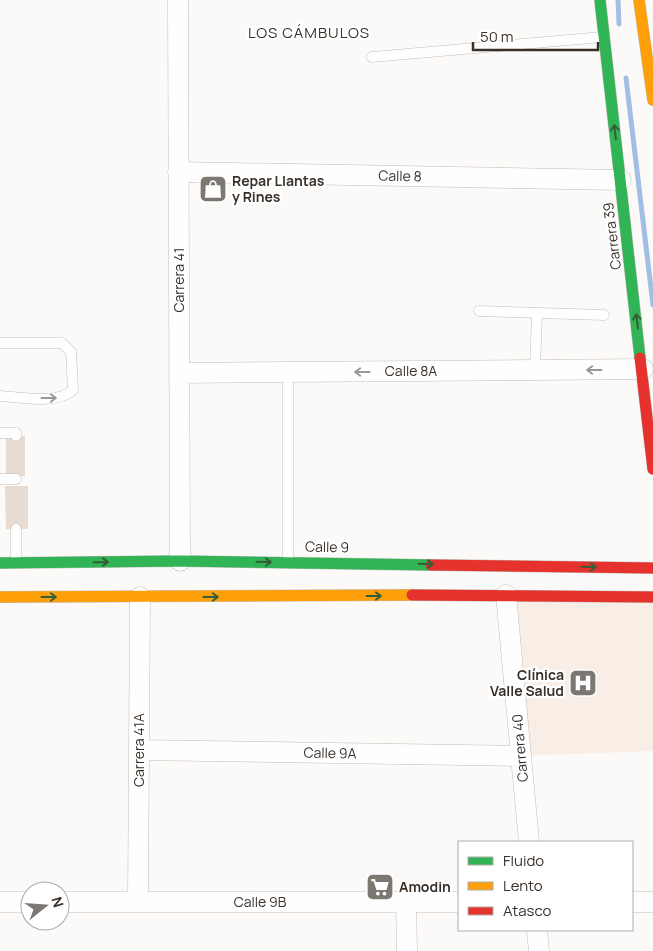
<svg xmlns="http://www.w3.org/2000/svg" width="653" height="951" font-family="Manrope,sans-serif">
  <rect width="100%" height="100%" fill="#fcfaf8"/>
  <path fill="#f9eee6" d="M506 595 653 597V751L521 756Z"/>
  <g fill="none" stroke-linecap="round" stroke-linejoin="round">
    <path stroke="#a2bee4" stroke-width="5" d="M618 0 619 24
      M626 78 653 305"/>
  </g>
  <path fill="#e8dbd1" d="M6 436H25V476H6Z
    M5 486H28V529H6Z"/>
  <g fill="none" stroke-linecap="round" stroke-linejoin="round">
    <defs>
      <path id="lane" d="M372 57 603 37
        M479 311 604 315
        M0 343H62L71 352 73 390C56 405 21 397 0 396
        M535 370 537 313
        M0 433H16V436
        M0 479H16
        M16 529V562
        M288 561V372"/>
      <path id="street" d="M178 0 180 561
        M178 172 621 180
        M179 373 643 369
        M506 595 529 842
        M139 750 521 756
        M0 902H30
        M60 902H459
        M138 902 140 597
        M406 902 407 951
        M632 902H653
        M537 930 539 951"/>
      <path id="fast" d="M600 0 640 358
        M0 563 180 561 431 565"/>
      <path id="slow" d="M639 0 653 100
        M0 597 412 595"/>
      <path id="jam" d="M640 358 653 469
        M431 565 653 568
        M412 595 653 597"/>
    </defs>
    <use href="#lane" stroke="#c2bdb9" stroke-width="11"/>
    <use href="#street" stroke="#c2bdb9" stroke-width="21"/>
    <use href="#fast" stroke="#c2bdb9" stroke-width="12"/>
    <use href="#slow" stroke="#c2bdb9" stroke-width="12"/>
    <use href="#jam" stroke="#c2bdb9" stroke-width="12"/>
    <use href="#lane" stroke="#fffefe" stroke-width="10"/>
    <use href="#street" stroke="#fffefe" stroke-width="20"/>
    <use href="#fast" stroke="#30b455" stroke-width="11"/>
    <use href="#slow" stroke="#ff9f0a" stroke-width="11"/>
    <use href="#jam" stroke="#e5322d" stroke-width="11"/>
  </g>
  <defs><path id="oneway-shaft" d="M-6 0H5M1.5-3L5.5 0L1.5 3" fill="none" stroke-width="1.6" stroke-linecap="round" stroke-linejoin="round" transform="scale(1.25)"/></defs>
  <g stroke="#355e38">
    <use href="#oneway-shaft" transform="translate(615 132) rotate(-97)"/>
    <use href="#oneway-shaft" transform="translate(637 321) rotate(-97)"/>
    <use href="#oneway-shaft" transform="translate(101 562) rotate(-1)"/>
    <use href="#oneway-shaft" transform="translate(264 562) rotate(1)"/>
    <use href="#oneway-shaft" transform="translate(426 564) rotate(1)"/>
    <use href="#oneway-shaft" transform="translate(589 567) rotate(1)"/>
    <use href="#oneway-shaft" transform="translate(374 596)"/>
    <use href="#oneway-shaft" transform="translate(49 597)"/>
    <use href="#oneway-shaft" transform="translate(211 597)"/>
  </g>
  <g stroke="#9c9794">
    <use href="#oneway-shaft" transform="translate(594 370) rotate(180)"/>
    <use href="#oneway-shaft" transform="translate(362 372) rotate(180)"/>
    <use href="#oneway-shaft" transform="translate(49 398)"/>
  </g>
  <defs>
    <symbol id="shop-square" viewBox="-11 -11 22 22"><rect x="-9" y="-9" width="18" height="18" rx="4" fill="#7d7771" stroke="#fff"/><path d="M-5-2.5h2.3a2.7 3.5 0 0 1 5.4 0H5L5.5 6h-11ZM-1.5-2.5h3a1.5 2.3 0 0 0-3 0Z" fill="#fff"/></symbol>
    <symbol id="hospital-square" viewBox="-11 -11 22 22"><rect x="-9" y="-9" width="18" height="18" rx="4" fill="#7d7771" stroke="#fff"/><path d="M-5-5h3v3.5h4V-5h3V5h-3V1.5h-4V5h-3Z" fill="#fff"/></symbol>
    <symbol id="supermarket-square" viewBox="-11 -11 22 22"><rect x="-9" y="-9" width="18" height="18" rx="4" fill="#7d7771" stroke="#fff"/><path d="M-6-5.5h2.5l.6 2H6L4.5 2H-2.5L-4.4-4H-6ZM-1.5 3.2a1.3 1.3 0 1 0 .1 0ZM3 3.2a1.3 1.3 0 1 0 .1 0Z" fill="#fff"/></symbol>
  </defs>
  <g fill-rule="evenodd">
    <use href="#shop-square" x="197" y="173" width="32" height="32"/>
    <use href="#hospital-square" x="567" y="667" width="32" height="32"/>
    <use href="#supermarket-square" x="364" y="871" width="32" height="32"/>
  </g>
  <g text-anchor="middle" stroke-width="4.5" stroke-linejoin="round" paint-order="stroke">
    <g font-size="14" fill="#383029" stroke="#fff">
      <text transform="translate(400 176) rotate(1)" y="5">Calle 8</text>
      <text transform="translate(612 236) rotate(-97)" y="5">Carrera 39</text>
      <text transform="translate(179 280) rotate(-90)" y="5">Carrera 41</text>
      <text x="411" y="376">Calle 8A</text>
      <text transform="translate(327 547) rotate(1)" y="5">Calle 9</text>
      <text transform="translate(520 748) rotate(-95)" y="5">Carrera 40</text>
      <text transform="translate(139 750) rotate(-90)" y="5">Carrera 41A</text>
      <text transform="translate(330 753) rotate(1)" y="5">Calle 9A</text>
      <text x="260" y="907">Calle 9B</text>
    </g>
    <g font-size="14" font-weight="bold" fill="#383029" stroke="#fff" text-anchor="start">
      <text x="232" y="186">Repar Llantas<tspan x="232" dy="16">y Rines</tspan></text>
      <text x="564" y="680" text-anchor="end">Clínica<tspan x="564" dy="16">Valle Salud</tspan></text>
      <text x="399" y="892">Amodin</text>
    </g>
    <g font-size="15" letter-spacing="1" fill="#383029" stroke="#fff">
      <text x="309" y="38">LOS CÁMBULOS</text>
    </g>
  </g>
  <rect x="458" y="841" width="175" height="90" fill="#ffffff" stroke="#afaca9"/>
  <rect x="468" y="857" width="25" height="8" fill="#30b455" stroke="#afaca9"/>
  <text x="503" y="866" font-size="15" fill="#383029">Fluido</text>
  <rect x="468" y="882" width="25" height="8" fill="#ff9f0a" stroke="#afaca9"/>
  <text x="503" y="891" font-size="15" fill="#383029">Lento</text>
  <rect x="468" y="907" width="25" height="8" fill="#e5322d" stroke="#afaca9"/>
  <text x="503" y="916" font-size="15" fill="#383029">Atasco</text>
  <g transform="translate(45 906) rotate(73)"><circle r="24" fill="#ffffff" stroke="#afaca9"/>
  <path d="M0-4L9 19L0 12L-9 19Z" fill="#7d7771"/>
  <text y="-8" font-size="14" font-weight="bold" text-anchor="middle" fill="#383029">N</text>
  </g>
  <path d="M473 42v8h125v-8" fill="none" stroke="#383029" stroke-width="2.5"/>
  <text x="480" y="42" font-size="15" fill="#383029" stroke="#ffffff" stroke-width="4" paint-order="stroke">50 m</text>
</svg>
